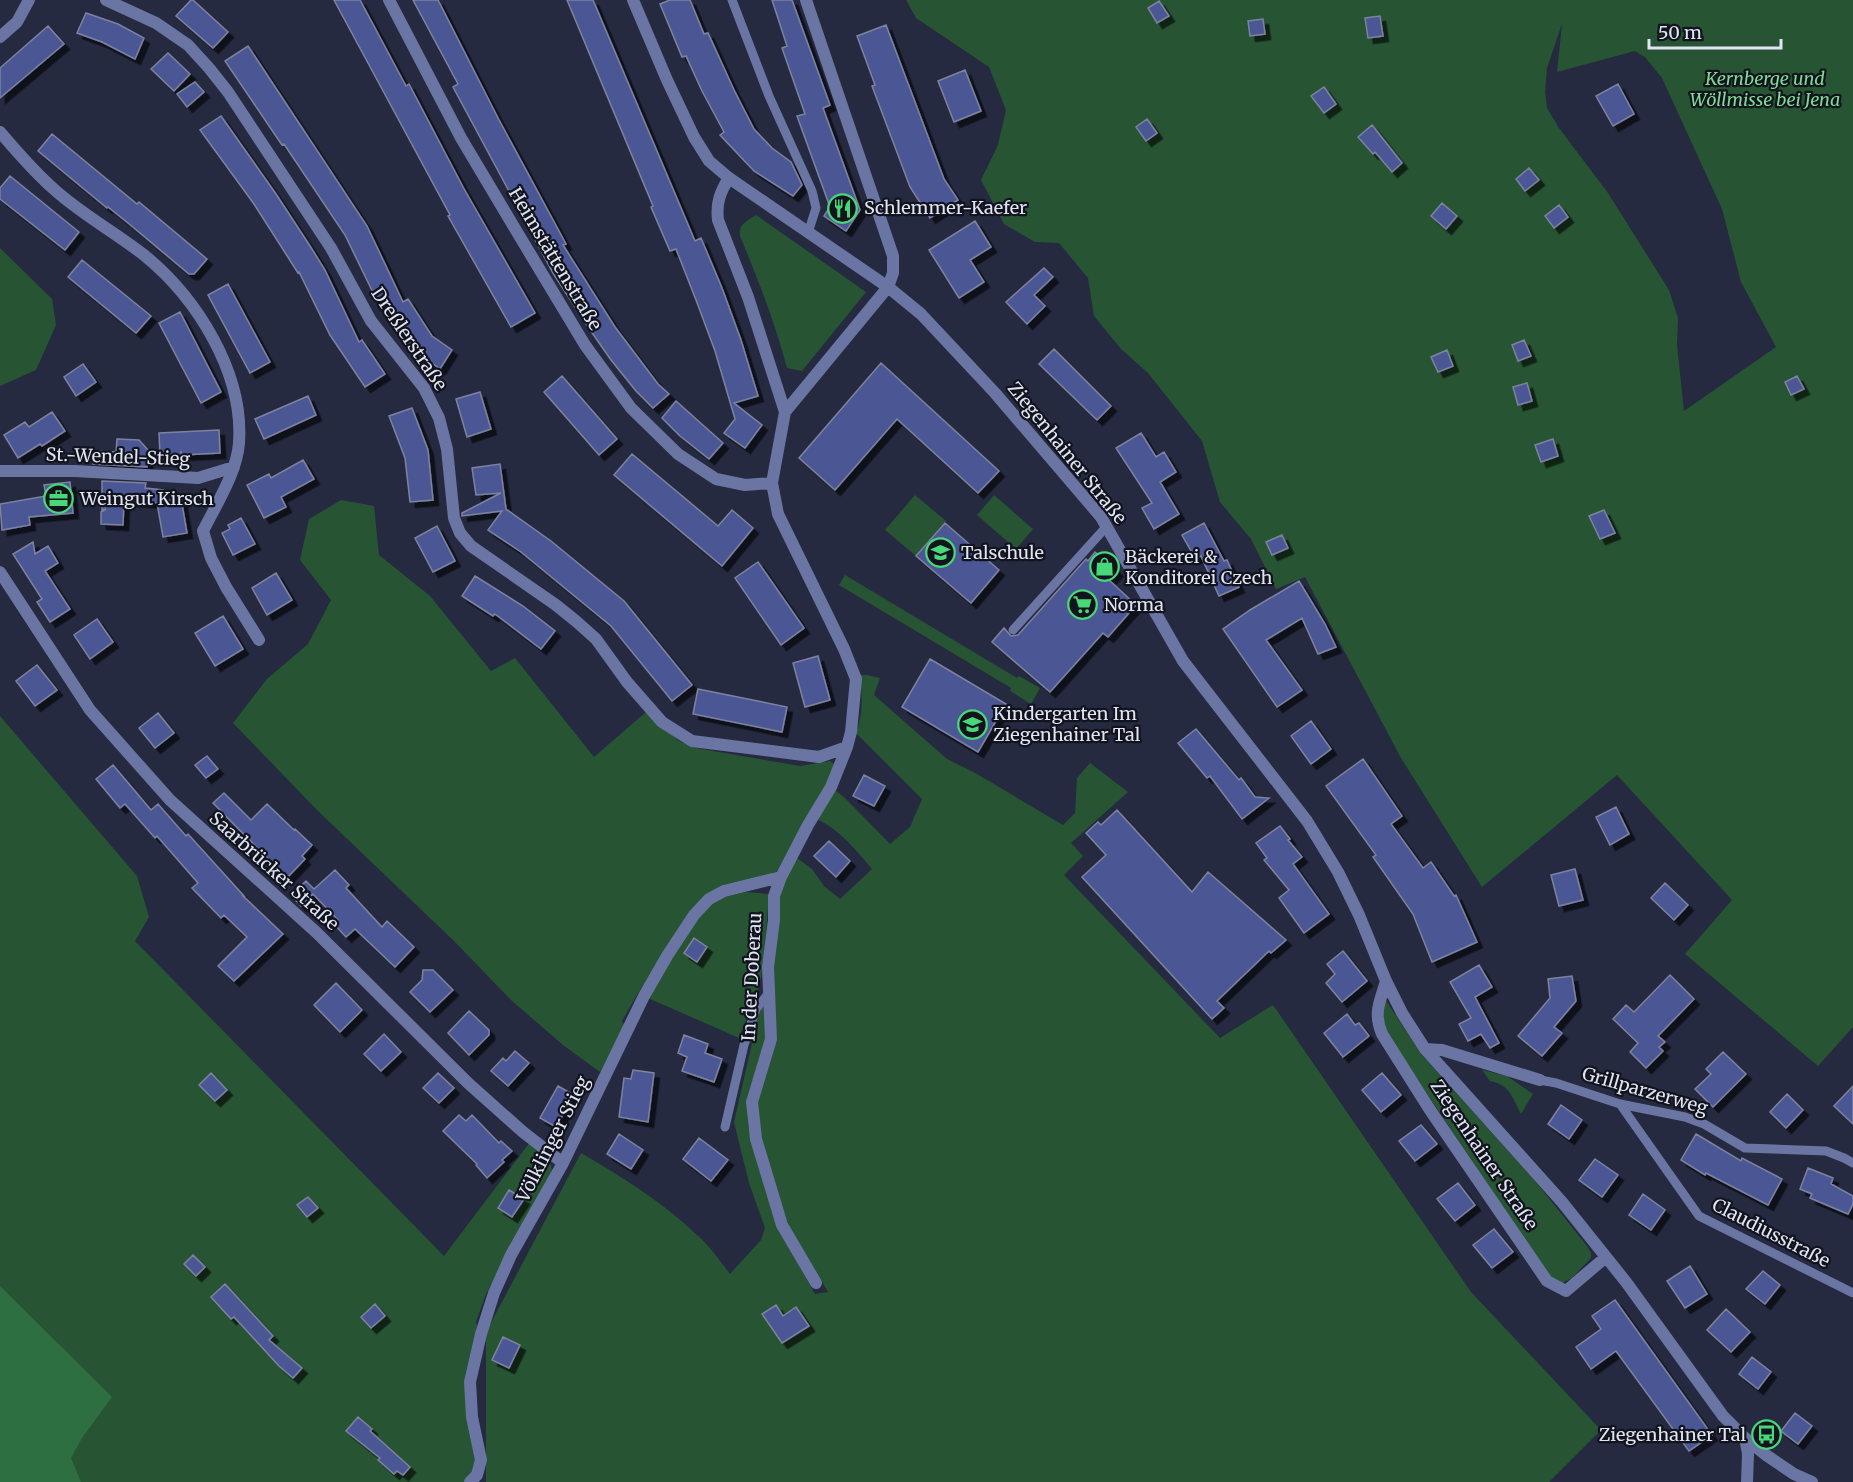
<svg xmlns="http://www.w3.org/2000/svg" width="1853" height="1482" font-family="Merriweather,serif">
  <defs>
    <filter id="shadow"><feDropShadow dx="5.5" dy="5.5" stdDeviation="0" flood-color="#0009"/></filter>
  </defs>
  <rect width="100%" height="100%" fill="#252a40"/>
  <path fill="#275433" fill-rule="evenodd" d="M906 0H1853V1027L1818 1066 1685 954 1732 900 1617 775 1482 887 1401 758 1305 577 1276 589 1251 539 1220 502 1202 441 1148 373 1121 349 1094 316 1088 278 1059 243 1035 242 1004 224 981 180 998 145 1006 110 989 67 916 18ZM1562 24 1557 72 1635 51 1645 57 1662 78 1722 209 1741 282 1776 347 1684 411 1677 345 1678 318 1669 290 1608 193 1559 128 1547 108 1545 92 1547 68Z
    M756 215 866 292 802 371 787 368C775 323 758 279 740 236 738 224 747 221 756 215Z
    M0 248 52 299 56 325 36 370 0 386Z
    M915 495 946 521 916 556 885 530Z
    M994 495 1033 529 1016 549 977 515Z
    M341 500 374 506 379 555 430 596 491 671 515 658 594 757 646 712 679 741 696 748 800 766 830 761 834 764 827 784 809 813 777 871 691 913 638 993 622 1021 625 1026 600 1072 563 1045 512 1001 454 941 318 811 233 723 267 679 308 644 331 600 300 560 309 519Z
    M845 575 1017 678 1019 676 1040 688 1031 704 1010 691 1011 688 839 585Z
    M859 675H867L880 678 874 695 947 759 977 774 1063 825 1075 813 1077 778 1090 763 1128 792 1071 843 1083 856 1064 875 1220 1038 1273 1005 1471 1292 1601 1430 1549 1482H486V1332L581 1153C622 1177 663 1202 697 1235 710 1246 720 1261 730 1274L761 1240 765 1228 749 1183 734 1122 752 1043 749 1041 757 1017 763 1005 766 1006 767 1023 764 1046 747 1097 748 1126 759 1168 789 1248 815 1294 828 1292 789 1226 766 1165 757 1128V1099L773 1050 771 972 778 898 785 879 797 858 812 869 824 886 840 899 872 869C855 849 841 831 817 819L835 790 844 797 890 844 910 827 922 799 856 733C863 714 863 696 859 675Z
    M0 716 137 876 149 917 135 941 444 1256 530 1142 550 1162 552 1170 486 1294 476 1322 481 1334 470 1382 481 1460 470 1482H0Z
    M746 892 769 894 765 948 760 984 739 1038 648 998 670 958 698 918 711 903 726 896Z
    M1385 999 1421 1054 1536 1182 1587 1246 1591 1253V1258L1572 1278 1562 1283 1551 1278 1386 1033 1382 1010Z
    M1482 1070 1507 1076 1533 1094 1521 1114C1512 1097 1510 1085 1490 1081Z"/>
  <path fill="#2e6f41" d="M0 1286 112 1397 82 1438 71 1458 81 1482H0Z"/>
  <path fill="#4c5794" stroke="#7d839f" stroke-width="1.5" filter="url(#shadow)" d="M191 0H193L228 32 213 48 176 16Z
    M334 0H360L406 86 409 84 463 187 535 313 511 327 448 216 450 215Z
    M413 0H438L498 118 566 244 563 245 615 327 658 384 669 394 653 408 636 391 611 360 588 327 553 273 453 87 458 84Z
    M567 0H593L695 241 701 238 722 288 741 340 758 396 734 403 762 425 745 448 724 433 735 419 715 351 696 300 676 249 670 251 651 207 653 206Z
    M670 0H690L704 34 708 33 734 90 754 129 772 148 791 162 802 185 793 196 754 171 720 135 724 132 702 91 686 56 682 57 660 4Z
    M772 0H792L830 105 823 108 860 210 846 231 824 216 830 207 797 116 805 114 782 48 787 46Z
    M1159 1 1169 16 1157 23 1148 8Z
    M86 13 118 24 144 38 135 59 102 42 77 33Z
    M1380 16 1383 36 1368 38 1365 18Z
    M1263 19 1265 34 1250 36 1248 21Z
    M886 25 944 179 958 200 930 218 910 187 872 86 875 85 857 36Z
    M48 26 64 44 0 98V68Z
    M248 46 367 226 403 302 408 299 432 336 452 350 440 369 404 343 379 305 345 235 284 144 282 145 225 61Z
    M168 53 190 74 174 91 151 69Z
    M965 70 981 111 954 122 938 81Z
    M195 82 204 92 187 107 177 94Z
    M1618 84 1634 114 1613 126 1596 96Z
    M1324 87 1336 104 1324 113 1311 96Z
    M221 116 276 194 310 246 325 270 359 342 362 340 385 374 365 387 330 335 299 272 298 273 254 204 200 130Z
    M1147 119 1157 133 1146 141 1136 127Z
    M1372 125 1402 163 1392 172 1375 152 1373 154 1358 137Z
    M52 134 137 204 139 202 207 259 194 274H189L128 223 108 207 107 208 38 151Z
    M1529 168 1539 180 1525 191 1516 179Z
    M10 176 79 232 65 250 0 199V188Z
    M1442 203 1457 216 1446 229 1431 216Z
    M1559 205 1568 217 1554 228 1545 216Z
    M975 221 991 247 970 260 984 282 959 298 929 250Z
    M82 260 151 316 136 333 68 277Z
    M1044 268 1053 277 1034 295 1045 306 1027 324 1006 302Z
    M228 284 270 362 250 373 208 295Z
    M180 312 221 392 201 403 159 323Z
    M1524 340 1531 356 1518 361 1512 345Z
    M1054 349 1111 406 1097 420 1039 364Z
    M1447 350 1453 366 1438 372 1431 357Z
    M881 363 999 471 978 493 897 419 835 490 799 458Z
    M83 364 96 382 76 396 64 377Z
    M562 376 617 439 599 455 544 392Z
    M1797 376 1804 389 1791 395 1785 382Z
    M1527 383 1532 401 1518 405 1513 387Z
    M480 392 491 429 467 437 456 399Z
    M308 396 316 415 264 439 255 419Z
    M676 401 723 443 709 459 680 436 662 418Z
    M412 408 428 450 433 500 410 502 405 458 389 416Z
    M52 412 65 431 42 446 40 444 18 458 4 435 25 422 29 427Z
    M219 430 220 453 182 455 181 451V455H160L159 433Z
    M1141 433 1156 457 1164 452 1176 472 1160 482 1179 514 1154 529 1142 508 1152 503 1116 448Z
    M117 439 139 440 148 450 147 467 93 464 94 451 116 452Z
    M1553 439 1558 456 1541 462 1535 445Z
    M632 454 718 526 732 510 753 528 722 566 614 475Z
    M303 460 314 479 281 497 286 507 264 518 247 485 269 474 271 478Z
    M500 464 506 509 551 541 624 601 692 685 672 701 611 626 521 552 488 530 502 511 462 516V513L501 493 476 495 472 468Z
    M102 481 146 483 145 488 163 490 161 502 181 498 187 533 163 537 157 503 124 500 123 525 101 524V512L106 509 102 510Z
    M70 482 73 513 29 517 30 525 2 530 0 504 46 496 44 485Z
    M1604 510 1615 533 1600 539 1589 516Z
    M241 518 255 544 233 555 222 533 230 529 228 525Z
    M945 523 999 570 971 603 916 556Z
    M1204 523 1224 561 1227 560 1239 587 1219 596 1201 556 1195 558 1182 535Z
    M437 526 455 561 433 572 415 538Z
    M1282 535 1288 548 1272 555 1266 542Z
    M33 542 35 554 48 546 58 563 45 571 70 609 50 622 37 602 42 599 13 554Z
    M1095 552 1118 571 1109 580 1136 605 1108 637 1103 633 1050 692 992 642 1004 628 1011 636 1018 635 1086 559 1088 561Z
    M758 562 804 628 781 645 735 578Z
    M276 573 292 600 267 615 252 588Z
    M475 576 523 606 555 631 541 649 495 614 493 616 462 596Z
    M1299 581 1325 624 1336 647 1318 654 1302 618 1266 640 1302 690 1277 707 1223 629 1250 610Z
    M223 616 243 649 215 666 195 633Z
    M97 619 113 642 90 659 74 635Z
    M818 656 830 700 805 707 793 663Z
    M930 659 1006 704 978 752 902 707Z
    M37 665 57 690 35 706 16 681Z
    M698 689 787 707 782 732 693 714Z
    M158 713 174 733 155 748 139 728Z
    M1311 721 1331 749 1311 764 1291 736Z
    M1196 729 1239 780 1241 778 1255 797 1269 798 1242 819 1210 776 1207 778 1178 743Z
    M207 756 218 769 206 778 195 765Z
    M1363 759 1402 816 1391 824 1423 868 1431 862 1454 896 1456 895 1477 942 1432 962 1413 914 1373 857 1376 855 1326 786Z
    M113 765 151 810 158 804 186 836 188 834 244 896H243L283 934 234 981 218 966 247 937 224 915 221 918 192 888 198 883 157 836 155 838 125 804 120 808 96 779Z
    M864 775 885 786 874 806 853 796Z
    M224 793 251 820 267 804 294 830 295 829 312 845 302 856 305 859 287 878 213 803Z
    M1616 807 1629 834 1610 845 1596 817Z
    M1117 810 1192 892 1208 872 1286 940 1271 953 1269 951 1217 1001 1224 1008 1212 1019 1082 877 1106 855 1086 833 1098 822 1101 825Z
    M1280 826 1290 839 1288 840 1302 857 1293 864 1329 914 1304 933 1279 898 1289 890 1264 860 1267 858 1256 843Z
    M829 841 850 861 836 877 814 856Z
    M1575 869 1583 900 1559 906 1551 875Z
    M335 870 349 885 346 888 382 927 387 921 414 947 395 967 355 929 346 937 334 924 338 920 313 894 301 906 291 895 306 881 314 889Z
    M1665 883 1688 905 1674 920 1651 898Z
    M694 938 707 947 697 962 684 953Z
    M1343 951 1367 981 1342 1002 1326 983 1335 974 1327 964Z
    M1479 965 1492 987 1475 997 1499 1043 1490 1048 1481 1034 1468 1041 1459 1024 1471 1018 1450 982Z
    M423 970H433L453 990 430 1012 410 992 422 980Z
    M1670 975 1694 999 1658 1036 1665 1042 1659 1047 1663 1051 1646 1068 1630 1052 1638 1043 1613 1019 1626 1005 1634 1012Z
    M1572 976 1576 1001 1554 1027 1562 1033 1542 1056 1518 1036 1550 998 1548 979Z
    M336 983 362 1010 340 1032 314 1005Z
    M469 1011 489 1030V1035L469 1055 448 1033Z
    M1347 1014 1355 1025 1359 1023 1369 1036 1343 1057 1324 1033Z
    M384 1034 401 1052 381 1071 364 1054Z
    M684 1035 708 1044 705 1053 722 1059 714 1082 682 1071 687 1057 678 1053Z
    M515 1051 529 1063 508 1086 491 1071 503 1058 506 1061Z
    M1723 1052 1746 1074 1713 1107 1695 1089 1711 1074 1706 1069Z
    M633 1070 654 1073 648 1122 619 1117 624 1078 631 1079Z
    M211 1073 227 1090 215 1101 199 1085Z
    M438 1073 454 1088 439 1103 423 1088Z
    M1382 1073 1401 1095 1381 1112 1362 1090Z
    M558 1086 574 1095 556 1127 540 1118Z
    M1853 1086V1124L1834 1106Z
    M1787 1094 1803 1110 1786 1128 1770 1112Z
    M1561 1105 1582 1120 1569 1139 1548 1124Z
    M459 1115 466 1121 472 1115 499 1143 501 1141 512 1151 502 1160 504 1162 487 1178 476 1165 477 1164 443 1131Z
    M1421 1125 1437 1144 1415 1161 1399 1141Z
    M619 1134 643 1150 631 1169 607 1154Z
    M1696 1134 1741 1161 1742 1158 1782 1179 1768 1205 1706 1173 1705 1175 1681 1160Z
    M699 1138 728 1160 711 1181 683 1159Z
    M1595 1159 1618 1175 1602 1197 1579 1180Z
    M1808 1168 1833 1178 1831 1184 1853 1196V1204L1848 1214 1810 1198 1812 1194 1800 1189Z
    M1458 1183 1475 1205 1455 1221 1437 1199Z
    M509 1190 524 1199 512 1217 498 1208Z
    M1643 1194 1665 1210 1651 1230 1629 1215Z
    M308 1197 318 1208 307 1217 297 1205Z
    M1494 1229 1513 1252 1492 1268 1473 1245Z
    M193 1255 205 1267 196 1276 184 1264Z
    M1690 1266 1707 1294 1685 1308 1667 1281Z
    M1763 1271 1780 1285 1765 1304 1746 1289Z
    M225 1284 273 1336 269 1340 302 1368 293 1378 279 1366 234 1317 231 1319 211 1297Z
    M1615 1300 1712 1435 1689 1451 1616 1351 1591 1369 1576 1347 1601 1329 1592 1316Z
    M375 1304 385 1316 371 1328 361 1317Z
    M776 1305 783 1316 796 1307 809 1326 782 1343 762 1314Z
    M1726 1309 1750 1332 1731 1352 1707 1330Z
    M503 1337 520 1345 509 1368 492 1360Z
    M1752 1357 1771 1372 1758 1389 1739 1374Z
    M1795 1413 1812 1426 1798 1444 1781 1431Z
    M358 1417 372 1429 370 1431 410 1467 403 1475 397 1471 394 1474 378 1460 380 1458 346 1431Z"/>
  <g fill="none" stroke-linecap="round" stroke-linejoin="round">
    <path stroke="#6b75a3" stroke-width="9" d="M732 0 769 96 812 191 816 208 808 233
      M1013 630 1107 526
      M1540 1080 1556 1083 1620 1104 1685 1117 1704 1124 1745 1148 1826 1151 1844 1158 1853 1163
      M1620 1104 1699 1216 1853 1293
      M725 1127 744 1045 756 1009 768 994"/>
    <path stroke="#6b75a3" stroke-width="12" d="M106 0 156 23 188 45 209 68 228 92 331 248 371 321 424 388 439 418 447 449 454 518 460 533 471 546 556 605 577 622 596 639 627 682 662 722 692 741 819 757 847 747 851 732 856 679 844 649 778 514 772 483
      M389 0 461 138 517 232 585 345 631 408 678 454 716 479 745 485 772 483 785 412 748 297 718 220C716 203 720 192 729 178
      M0 37 17 22 29 0
      M0 132C17 152 36 174 56 191 83 215 116 233 144 255 197 298 244 373 239 443 237 472 216 505 203 531L211 558 226 587 259 640
      M888 287 921 314 995 393 1101 517 1183 661 1307 821 1338 872 1359 915 1386 981 1402 1013 1425 1049 1562 1202 1626 1282 1723 1416 1745 1438 1766 1455 1794 1474 1812 1482
      M785 412 888 287 893 273V256L806 0
      M0 471H75L198 478 234 467
      M0 572 90 710 170 800 317 933 468 1083 523 1132 563 1163
      M1386 981C1380 1002 1373 1012 1382 1034L1430 1110 1547 1281 1566 1291 1606 1257
      M1425 1049 1442 1050 1540 1080
      M816 1283 782 1225 756 1139 752 1102 771 1039 768 967 774 920V896L781 877 808 825 831 787 847 747
      M1745 1438 1748 1454 1747 1482
      M470 1482 477 1475 481 1460 472 1417 470 1382 481 1334 494 1293 511 1255 563 1163 644 996 667 956 694 915 709 899 724 891 781 877"/>
    <path stroke="#6b75a3" stroke-width="12" d="M633 0 667 80 694 137 709 161 729 178 888 287"/>
  </g>
  <defs>
    <symbol id="restaurant-ring" viewBox="-11 -11 22 22"><circle r="9.5" fill="#11131d" stroke="#48d779" stroke-width="1.5"/><path d="M-5-6h1v4h1v-4h1v4h1v-4h1v5L-1.5 .5V6h-2V.5L-5-1ZM5-6V6H3V1.5H1.5Q1.5-4 5-6Z" fill="#48d779"/></symbol>
    <symbol id="office-ring" viewBox="-11 -11 22 22"><circle r="9.5" fill="#11131d" stroke="#48d779" stroke-width="1.5"/><path d="M-6-3h4V-5.5h4V-3h4V5H-6ZM-1-4.5V-3h2v-1.5ZM-6 0V1H6V0Z" fill="#48d779"/></symbol>
    <symbol id="school-ring" viewBox="-11 -11 22 22"><circle r="9.5" fill="#11131d" stroke="#48d779" stroke-width="1.5"/><path d="M0-5L7-2L0 1L-7-2ZM-4 1L0 2.5L4 1V4Q0 6-4 4Z" fill="#48d779"/></symbol>
    <symbol id="shop-ring" viewBox="-11 -11 22 22"><circle r="9.5" fill="#11131d" stroke="#48d779" stroke-width="1.5"/><path d="M-5-2.5h2.3a2.7 3.5 0 0 1 5.4 0H5L5.5 6h-11ZM-1.5-2.5h3a1.5 2.3 0 0 0-3 0Z" fill="#48d779"/></symbol>
    <symbol id="supermarket-ring" viewBox="-11 -11 22 22"><circle r="9.5" fill="#11131d" stroke="#48d779" stroke-width="1.5"/><path d="M-6-5.5h2.5l.6 2H6L4.5 2H-2.5L-4.4-4H-6ZM-1.5 3.2a1.3 1.3 0 1 0 .1 0ZM3 3.2a1.3 1.3 0 1 0 .1 0Z" fill="#48d779"/></symbol>
    <symbol id="bus-ring" viewBox="-11 -11 22 22"><circle r="9.5" fill="#11131d" stroke="#48d779" stroke-width="1.5"/><path d="M-5-6H5V4H4V6H2V4H-2V6H-4V4H-5ZM-3.5-4V0h7V-4ZM-3.5 1.2v1.5H-2V1.2ZM2 1.2v1.5H3.5V1.2Z" fill="#48d779"/></symbol>
  </defs>
  <g fill-rule="evenodd">
    <use href="#restaurant-ring" x="826" y="192" width="33" height="33"/>
    <use href="#office-ring" x="42" y="482" width="33" height="33"/>
    <use href="#school-ring" x="924" y="536" width="33" height="33"/>
    <use href="#shop-ring" x="1088" y="550" width="33" height="33"/>
    <use href="#supermarket-ring" x="1066" y="588" width="33" height="33"/>
    <use href="#school-ring" x="956" y="708" width="33" height="33"/>
    <use href="#bus-ring" x="1750" y="1418" width="33" height="33"/>
  </g>
  <g text-anchor="middle" stroke-width="4.5" stroke-linejoin="round" paint-order="stroke">
    <g font-size="18" font-style="italic" fill="#80d996" stroke="#11131d">
      <text x="1765" y="85">Kernberge und<tspan x="1765" dy="21">Wöllmisse bei Jena</tspan></text>
    </g>
    <g font-size="18" fill="#e0e4f3" stroke="#11131d" text-anchor="start">
      <text x="864" y="214">Schlemmer-Kaefer</text>
      <text x="80" y="505">Weingut Kirsch</text>
      <text x="961" y="559">Talschule</text>
      <text x="1125" y="563">Bäckerei &amp;<tspan x="1125" dy="21">Konditorei Czech</tspan></text>
      <text x="1104" y="611">Norma</text>
      <text x="993" y="720">Kindergarten Im<tspan x="993" dy="21">Ziegenhainer Tal</tspan></text>
      <text x="1746" y="1441" text-anchor="end">Ziegenhainer Tal</text>
    </g>
    <g font-size="18" fill="#e0e4f3" stroke="#11131d">
      <text transform="translate(555 259) rotate(59)" y="6">Heimstättenstraße</text>
      <text transform="translate(409 339) rotate(56)" y="6">Dreßlerstraße</text>
      <text transform="translate(1067 453) rotate(51)" y="6">Ziegenhainer Straße</text>
      <text transform="translate(118 457) rotate(2)" y="6">St.-Wendel-Stieg</text>
      <text transform="translate(274 871) rotate(42)" y="6">Saarbrücker Straße</text>
      <text transform="translate(752 977) rotate(-87)" y="6">In der Doberau</text>
      <text transform="translate(1645 1091) rotate(16)" y="6">Grillparzerweg</text>
      <text transform="translate(553 1139) rotate(-63)" y="6">Völklinger Stieg</text>
      <text transform="translate(1484 1155) rotate(56)" y="6">Ziegenhainer Straße</text>
      <text transform="translate(1771 1233) rotate(27)" y="6">Claudiusstraße</text>
    </g>
  </g>
  <path d="M1649 39v9h132v-9" fill="none" stroke="#e0e4f3" stroke-width="3"/>
  <text x="1658" y="39" font-size="18" fill="#e0e4f3" stroke="#11131d" stroke-width="4.5" paint-order="stroke">50 m</text>
</svg>
